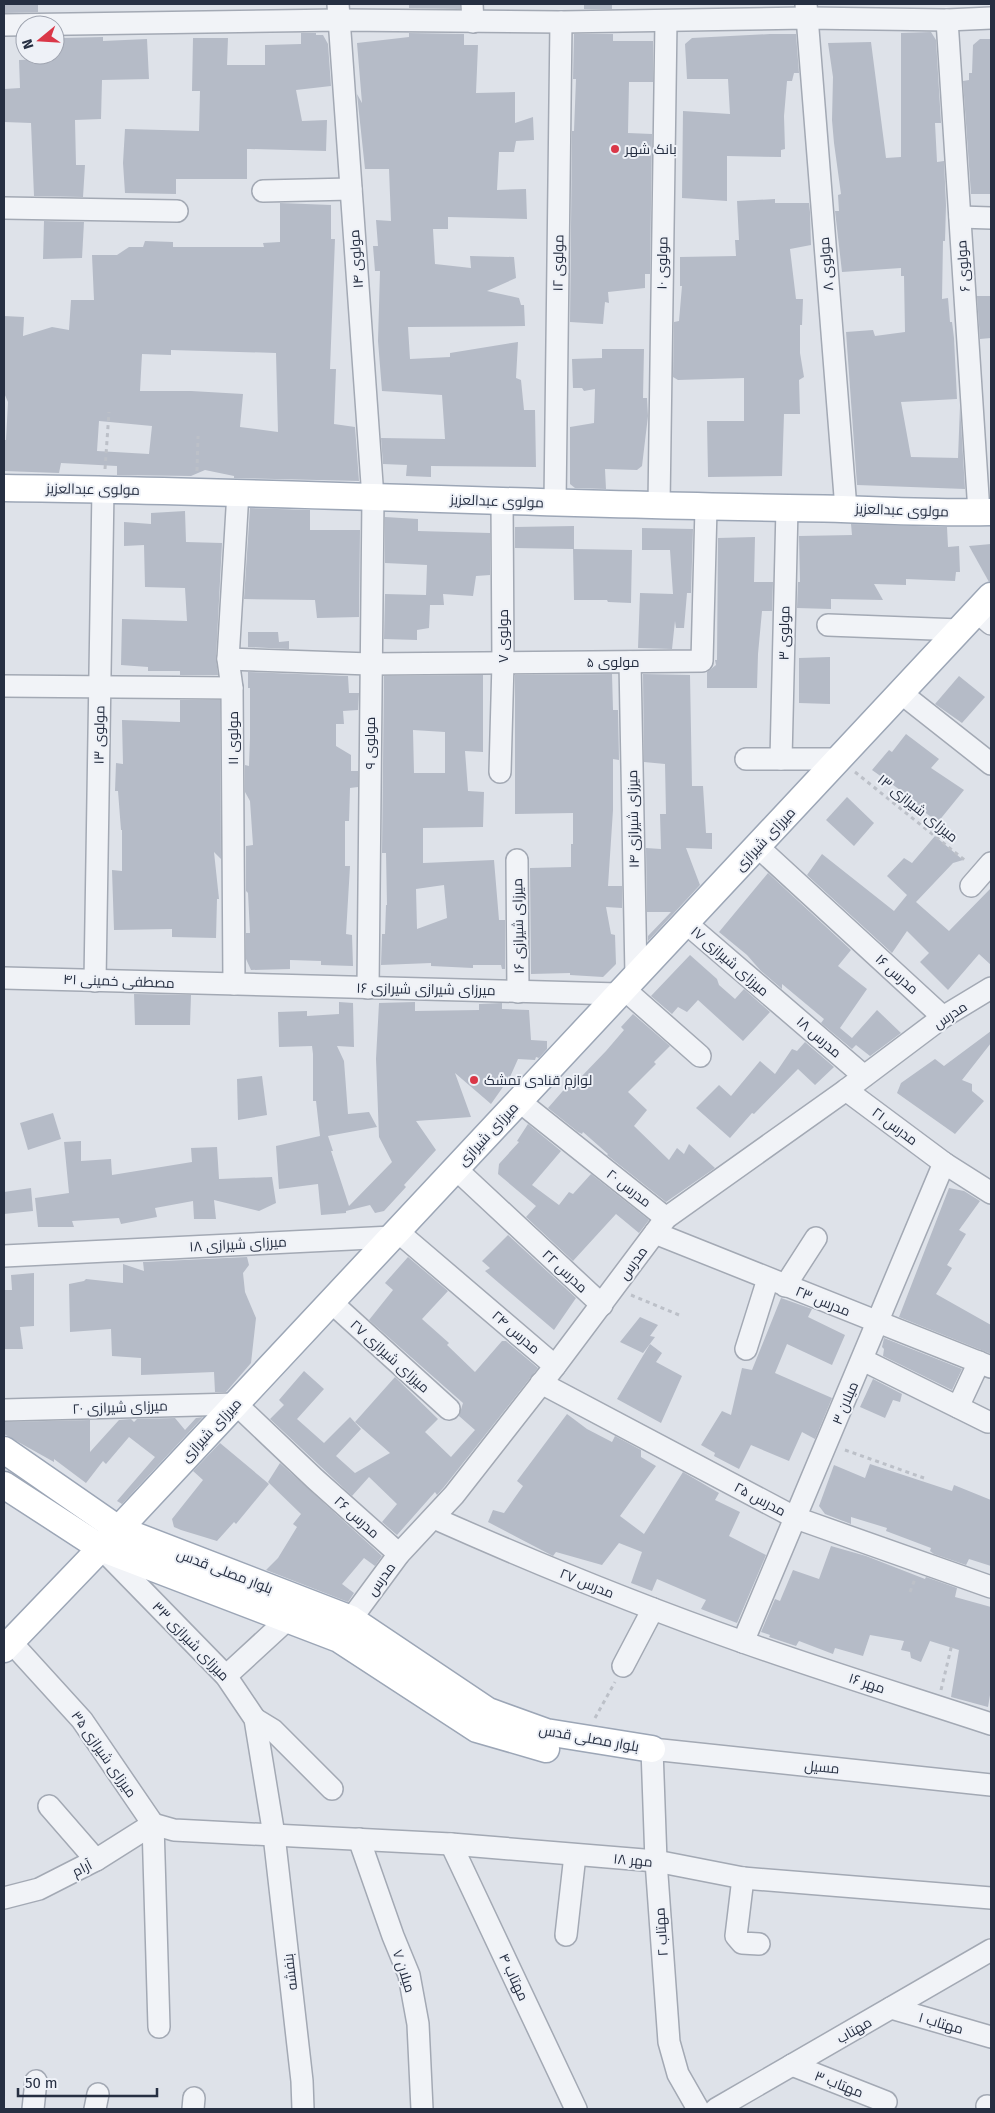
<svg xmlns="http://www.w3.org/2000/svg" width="995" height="2113" viewBox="0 0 995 2113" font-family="'Fira Sans',Cairo,sans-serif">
	<rect width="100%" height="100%" fill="#dee2e9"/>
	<!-- building -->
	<g fill="#b5bbc7" fill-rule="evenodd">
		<path d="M4 4H38V12L4 13Z"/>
		<path d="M409 4H460V9L409 8Z"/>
		<rect x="584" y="4" width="28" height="5"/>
		<path d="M931 32 936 40 941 123H935L937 162 944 161 946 205 945 241H943L942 299 948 298 950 322H952L954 338 957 399 901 402 911 457 958 458 960 406 965 489 857 485 846 332 873 330 875 336 905 332 904 276H901V268L842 272 835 211H839L838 195 841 194 834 143 832 120 833 77 828 43 871 42 886 158 901 157V33Z"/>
		<path d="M301 33H316V35H323L328 44 331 86 296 90 302 121 327 120 326 151 250 149H247V179H176V194L125 193 123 163 125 129 199 131 200 91H192L193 38H228L227 65H265V45L301 44Z"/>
		<path d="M409 33 464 34V45H478L476 93 515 92V123L533 117 534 140 516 141 514 152H499L497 190 526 189 527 219 448 217V229H433L435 264 471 268 470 256 514 257 516 278 487 291 519 298 521 305H524L525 326 408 327 410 359 450 357V353L518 342 516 378 521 380 524 410H535L536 467 431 466V477L406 476 407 465 383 464 381 438 445 439 442 395 382 391 378 341 380 271H375L373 246H378L376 220 391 221 389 169H365L357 94 362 103 357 43 409 37Z"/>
		<path d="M574 34H613V41H653V82H629L628 133 652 134 650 274H645V288L608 292 609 303 605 302 603 324 570 322 572 131H574L576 79H573Z"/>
		<path d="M770 34H796L799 73H794L792 81H787L784 116 785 149 781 150V157L727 156V201L682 198 683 111 730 114 728 79H687L685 44 692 38Z"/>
		<path d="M103 37V41L147 39 149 79 102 80 101 119 75 120 76 165H85L83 197 34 196 31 123 4 122V89L20 88 19 60 50 59V55H55V49H63V38Z"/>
		<path d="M980 39H991V194H971L963 81 969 80V73H972L973 45Z"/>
		<path d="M775 199V203H809L810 212 811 245 790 249 796 299H803L802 325H800V353L804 377 799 380 800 414H784L782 476 708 477 707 421H744V378L678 380 673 377 674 322 679 321 682 286H680V257L736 256 735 240H739L737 201Z"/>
		<path d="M280 203 331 205V239H335L330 369H336L334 424 355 427 359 481 234 478V476L205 470 191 476 117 475V466L61 463 59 473 4 471V440H6L8 402 4 393V316L24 317 23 336 52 327 69 330 71 300H94L92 255H117L129 247H143L145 241 173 242V247H264L263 243 280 242ZM171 350 276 353 278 432 240 427 243 394 191 391H140L142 354 171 355ZM99 421 152 426 149 454 97 451Z"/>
		<path d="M44 221 84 222 82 258 43 259Z"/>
		<path d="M977 296H991V338L980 339Z"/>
		<path d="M602 349H644L643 398H647L648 416 642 466 637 470 605 469 606 489 575 488 570 484V427L594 423 595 389 584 391 582 388H573L572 359 602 358Z"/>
		<path d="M250 508 310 510V530H360L359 617 317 618 315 600 244 599Z"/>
		<path d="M185 511 186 542 222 543 216 658 218 675H180V671H148V667L121 665 122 619 187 621 185 588 145 587 144 545 124 546V522L151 524V513Z"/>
		<path d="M385 517 418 519V531L490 533V575L476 576 473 596 443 594 444 605H430L429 628 417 630V640L384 639 385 594 426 595 427 565 385 563Z"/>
		<path d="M851 524 947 527 948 547 959 546 960 572H956L955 581 906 579V585L874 584 883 600 831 599V609L797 608 798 582H800L799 536 852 535Z"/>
		<path d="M574 526V549L632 550 631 603 608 602 607 600H574L573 549 515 548V527Z"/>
		<path d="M642 528 693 529 691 593H687L684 628H676L675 621 672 649 638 648 640 593 673 594 670 550H642Z"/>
		<path d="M755 537 754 582H773L772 611H762L758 654 757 688H707V672L716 665 715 660H717L718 538Z"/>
		<path d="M991 544V581L989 582 969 546Z"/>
		<path d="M248 632H278L279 642 289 641V649L248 647Z"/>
		<path d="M830 657V704L799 703V658Z"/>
		<path d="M248 672 348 676 349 693H359L358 710 343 711 344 724H336V746L351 755V771H358V787L350 788 349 821H345V866H350L346 934 352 935 353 966 321 965V961L290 960V969L251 970 246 959V933H250L248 893 246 891V846L253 845 250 801 245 792V765L249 766 250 738V688H248Z"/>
		<path d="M612 674 613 710H618L619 760 613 759V810L608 886H622V908L606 907 611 934 615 935 616 964 603 977 570 975V973L531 974 530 868 571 867V844H573V813L515 814V675Z"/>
		<path d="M643 674 690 675 692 786H703L706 833H712V849L686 848 700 885 648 941V936L671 912H647L646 848 661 849 660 814H666L665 764 644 762Z"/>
		<path d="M483 675V752L465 751 468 791 484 792 483 827 423 828V863L494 860 499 920H505V969H502L501 965H473V968L431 966V963L381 965 382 934H385L386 905H387L386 853H382L384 676ZM413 730 445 732V773H414ZM444 885 447 918 417 929 416 889Z"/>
		<path d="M959 676 985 697 962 723 935 704Z"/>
		<path d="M180 700H220L221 859 214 852 219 899H217L216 938 172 937V929L114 930 112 870 122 871V830H121L118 791H115L116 763 123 764 122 720 180 722Z"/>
		<path d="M906 734 939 759 931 768 964 790 938 822 908 800 910 797 872 770 889 750 892 752Z"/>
		<path d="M847 797 874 823 854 846 826 820Z"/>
		<path d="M935 836 963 860 953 863 916 902 949 931 991 888V965L979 954 948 990 920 962 929 953 907 931 892 953 807 875 822 854 894 911 907 895 887 876 904 858 912 863Z"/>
		<path d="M768 873 851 950 838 966 867 989 840 1028 852 1038 877 1010 901 1033 870 1056 856 1045 852 1049 821 1023 824 1019 782 984V989L761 971 747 955 719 932Z"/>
		<path d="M690 955 717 979 719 985 735 999 744 989 770 1012 743 1041 698 1000 687 1012 678 1007 672 1014 651 996Z"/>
		<path d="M134 994 191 995 190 1025H135Z"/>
		<path d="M339 1002 353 1003 354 1047 337 1046 344 1061 348 1114 369 1112 377 1127 328 1136 333 1151H331L349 1206 392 1162 379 1137 376 1059 379 1003 415 1002V1011L479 1010V1004L502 1003V1009L529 1010 531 1040 547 1041V1049L539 1058 536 1057 535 1060 518 1059 510 1077 491 1104 455 1073 471 1117 416 1121 436 1150 404 1185 406 1187 384 1211 375 1213 370 1205 346 1211V1213L321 1215 318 1184 279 1189 276 1146 320 1136 316 1101H313V1054L312 1046 279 1047 278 1012 307 1011V1016L339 1014Z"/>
		<path d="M633 1014 670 1046 654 1062 656 1064 628 1092 647 1110 634 1126 669 1160 677 1148 684 1154 689 1144 715 1168 666 1202 607 1155 608 1154 583 1132 582 1134 578 1132 548 1108 575 1077H581L606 1051 624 1030 621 1027Z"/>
		<path d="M991 1031V1043L962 1080 972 1084V1091L984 1101 955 1134 897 1093 901 1083 935 1059 944 1066Z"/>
		<path d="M805 1042 834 1067 815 1085 798 1069 754 1114 752 1113 730 1138 696 1108 719 1085 731 1096 760 1061 775 1074 792 1049 797 1051Z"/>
		<path d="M262 1076 267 1115 238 1120 237 1079Z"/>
		<path d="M53 1113 61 1139 28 1150 20 1123Z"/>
		<path d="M528 1124 561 1151 532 1185 559 1205 569 1192 573 1194 591 1174 649 1220 639 1233 616 1214 573 1261 526 1217 536 1206 498 1174 499 1164 519 1142 517 1141Z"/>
		<path d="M81 1141V1161L111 1159 112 1175 192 1162 191 1148 217 1147 219 1179 272 1177 276 1203 259 1211 214 1200 216 1219H194L193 1201 155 1208 157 1217 121 1224 119 1218 72 1221 74 1227H38L35 1198 69 1193 64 1142Z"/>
		<path d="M31 1188 33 1211 4 1214V1192Z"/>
		<path d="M949 1188 964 1191 980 1201 959 1230 966 1234 947 1265 952 1268 936 1294 991 1325V1354L899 1317Z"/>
		<path d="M508 1235 576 1298 554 1330 485 1271 490 1268 482 1261Z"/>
		<path d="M247 1257 249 1265 243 1273 245 1292 256 1318 251 1363 226 1392H215L214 1372 141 1375V1358L112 1356 111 1329 70 1332 69 1284 84 1281 86 1279 123 1283V1264L144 1271 143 1262Z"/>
		<path d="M408 1257 448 1291 422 1319 449 1343 447 1345 475 1372 502 1341H506L538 1368 444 1487 437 1495 435 1492 397 1535 382 1522 397 1504 369 1477 352 1496 270 1419 284 1405 279 1400 304 1371 324 1389 297 1419 324 1443 350 1417 361 1429 336 1456 355 1473 390 1453 355 1422 395 1377 438 1419 425 1432 451 1457 475 1430 459 1416 463 1403 369 1320 393 1290 385 1283Z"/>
		<path d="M34 1273V1326L20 1327 23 1349H4V1290H12L11 1275Z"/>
		<path d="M781 1298 812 1309 808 1317 845 1335 832 1365 787 1344 775 1373 832 1398 815 1439 802 1432 789 1461 751 1445 739 1469 714 1456 715 1453 701 1445 722 1411 731 1415 742 1368 752 1370Z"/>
		<path d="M640 1317 658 1325 650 1336 655 1337 643 1353 620 1342Z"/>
		<path d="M884 1338 962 1369 952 1390 883 1356 884 1349 882 1347Z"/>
		<path d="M650 1344 662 1353 656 1362 682 1376 661 1423 617 1399Z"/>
		<path d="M873 1379 902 1394 900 1402 893 1400 885 1418 860 1407Z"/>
		<path d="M567 1414 587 1429 612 1442 615 1436 641 1450V1457L656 1466 620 1516 644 1534 683 1472 719 1493 715 1500 740 1512 729 1536 766 1555 737 1623 701 1609 706 1600 657 1579 652 1591 631 1583 642 1552 619 1543 602 1565 556 1552 553 1556 488 1522 493 1510 504 1513 523 1486 517 1481Z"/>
		<path d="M203 1417 122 1504 117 1501 155 1457 129 1437 106 1464 103 1461 86 1483 54 1459V1462L4 1434V1422L90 1420V1452L119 1420 131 1419 134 1422 137 1419 175 1418 185 1430 196 1418Z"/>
		<path d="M220 1443 269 1484 236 1524 234 1522 217 1541 181 1530 174 1527 172 1519 203 1480 193 1471Z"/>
		<path d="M280 1463 382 1556 375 1566 364 1558 342 1584 354 1593 348 1602 266 1570 278 1558 297 1527 293 1524 301 1514 268 1482Z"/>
		<path d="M870 1464 952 1491 954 1485 991 1500V1566L969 1559 966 1565 934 1554 930 1551 931 1548 886 1531 887 1528 851 1517V1524L825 1514 819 1506 834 1465 865 1478Z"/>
		<path d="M831 1546 866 1556 925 1579 926 1577 957 1588 955 1597 991 1607V1689L988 1707 951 1697 959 1650 930 1641 921 1662 911 1658 910 1652 901 1650 904 1641 870 1635 863 1656 835 1648 833 1654 799 1641 796 1646 769 1637 770 1635 761 1632 775 1599 780 1601 793 1570 819 1579Z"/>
	</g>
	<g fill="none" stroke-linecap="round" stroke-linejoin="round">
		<defs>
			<g id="minor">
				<path d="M338 4 373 498 368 988"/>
				<path d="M472 4 473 22"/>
				<path d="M806 4 846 509"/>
				<path d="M947 20 979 512"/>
				<path d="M4 25 339 20 561 22 807 18 947 20 991 18"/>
				<path d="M263 191 351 189"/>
				<path d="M4 208 177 211"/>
				<path d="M960 217 991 218"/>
				<path d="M555 503 561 22"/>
				<path d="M659 505 666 21"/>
				<path d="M977 612 991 624"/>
				<path d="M828 625 960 630"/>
				<path d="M228 659 370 664 702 661 706 508"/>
				<path d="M630 662 636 976"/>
				<path d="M4 686 232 688"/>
				<path d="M901 693 991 764"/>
				<path d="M746 759H839"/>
				<path d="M781 759 787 508"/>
				<path d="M500 772 503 663 502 501"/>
				<path d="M757 846 943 1017"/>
				<path d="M517 860 518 992"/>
				<path d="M971 886 991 863"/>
				<path d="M686 923 864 1076"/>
				<path d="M4 978 619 994"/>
				<path d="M95 981 103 489"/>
				<path d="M234 984 232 688 228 659 238 492"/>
				<path d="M624 989 700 1056"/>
				<path d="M846 1090 944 1163 991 1193"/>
				<path d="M519 1101 666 1218"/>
				<path d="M456 1169 602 1305"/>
				<path d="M397 1231 555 1366"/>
				<path d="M655 1233 991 1367"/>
				<path d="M4 1256 392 1237"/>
				<path d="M785 1286 816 1238"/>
				<path d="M331 1302 449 1409"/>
				<path d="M746 1349 768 1279"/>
				<path d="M863 1360 988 1422"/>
				<path d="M541 1383 796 1518 991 1587"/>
				<path d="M958 1407 979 1362"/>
				<path d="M4 1410 236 1404 315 1479 399 1554"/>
				<path d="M434 1518C535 1563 638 1605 743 1642 825 1671 909 1697 991 1724"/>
				<path d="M103 1550 226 1676 255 1719 274 1835 302 2081 303 2109"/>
				<path d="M351 1619 399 1554 454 1495 555 1366 666 1218 846 1090 943 1017 991 988"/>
				<path d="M11 1642 82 1720 153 1824"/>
				<path d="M743 1642 944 1163"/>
				<path d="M623 1666 653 1609"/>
				<path d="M226 1676 288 1619"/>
				<path d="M255 1719 273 1730 332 1789"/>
				<path d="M49 1806 96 1860"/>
				<path d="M153 1824 174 1830 451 1844 656 1861 743 1878 991 1898"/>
				<path d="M153 1824 159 2027"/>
				<path d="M359 1839 393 1936 409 1975 418 2024 422 2109"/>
				<path d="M451 1844 576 2109"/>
				<path d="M743 1878 736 1936 742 1943 759 1944"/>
				<path d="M4 1898 39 1889 96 1860 153 1824"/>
				<path d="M566 1935 575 1855"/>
				<path d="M891 2008 991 2037"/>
				<path d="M792 2065 886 2102"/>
				<path d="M987 2106 991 2108"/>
				<path d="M33 2109 36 2081"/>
				<path d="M95 2109 98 2094"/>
				<path d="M193 2109 194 2098"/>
				<path d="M698 2109 678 2074 669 2042 656 1861 652 1749 991 1785"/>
				<path d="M716 2109 991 1950"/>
			</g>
			<g id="major">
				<path d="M4 488C265 491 526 504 788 508 855 508 924 514 991 512"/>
				<path d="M4 1450 118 1529 351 1619 488 1711 546 1732 652 1749"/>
				<path d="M4 1485 101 1548 339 1639 477 1729 546 1749"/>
				<path d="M4 1649 101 1548 991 596"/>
			</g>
		</defs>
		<!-- minor casing -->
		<use href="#minor" stroke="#a3a9b4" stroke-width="24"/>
		<!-- major casing -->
		<use href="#major" stroke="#9ca6b6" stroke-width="29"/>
		<!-- path -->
		<g stroke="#bcc0c8" stroke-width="3" stroke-dasharray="4 4" stroke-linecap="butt">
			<path d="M105 469 109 412"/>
			<path d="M197 471 198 436"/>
			<path d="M855 772 967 862"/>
			<path d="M631 1295 679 1315"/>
			<path d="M845 1450 924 1478"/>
			<path d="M910 1592 915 1579"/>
			<path d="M941 1690 952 1644"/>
			<path d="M595 1718 615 1682"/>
		</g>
		<!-- minor -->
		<use href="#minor" stroke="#f1f3f7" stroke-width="21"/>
		<!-- major -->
		<use href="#major" stroke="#fff" stroke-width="26"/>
	</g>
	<!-- markers -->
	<g fill="#da3748" stroke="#eef1f7" stroke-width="2">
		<circle cx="615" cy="149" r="5"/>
		<circle cx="474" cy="1080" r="5"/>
	</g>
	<g text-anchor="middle" stroke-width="4" stroke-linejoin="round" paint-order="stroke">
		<!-- poi labels -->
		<g font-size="14" fill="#262f42" stroke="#eef1f7" text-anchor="start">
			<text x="625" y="154">بانک شهر</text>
			<text x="484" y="1085">لوازم قنادی تمشک</text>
		</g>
		<!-- street labels -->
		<g font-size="14" fill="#262f42" stroke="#eef1f7">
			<text transform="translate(356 259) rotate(-94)" y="5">مولوی ۱۴</text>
			<text transform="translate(558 263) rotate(-89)" y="5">مولوی ۱۲</text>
			<text transform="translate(662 263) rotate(-89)" y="5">مولوی ۱۰</text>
			<text transform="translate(826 264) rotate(-95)" y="5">مولوی ۸</text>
			<text transform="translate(963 266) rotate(-94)" y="5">مولوی ۶</text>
			<text transform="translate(93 489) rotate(1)" y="5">مولوی عبدالعزیز</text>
			<text transform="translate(497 501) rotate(2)" y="5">مولوی عبدالعزیز</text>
			<text transform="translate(902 510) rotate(2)" y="5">مولوی عبدالعزیز</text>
			<text transform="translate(784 633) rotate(-89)" y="5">مولوی ۳</text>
			<text transform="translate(503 636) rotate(-90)" y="5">مولوی ۷</text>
			<text x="613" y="667">مولوی ۵</text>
			<text transform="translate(99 735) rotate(-89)" y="5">مولوی ۱۳</text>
			<text transform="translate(233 738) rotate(-90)" y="5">مولوی ۱۱</text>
			<text transform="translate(370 743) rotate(-90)" y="5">مولوی ۹</text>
			<text transform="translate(918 808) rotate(39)" y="5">میرزای شیرازی ۱۳</text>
			<text transform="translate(633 819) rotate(-91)" y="5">میرزای شیرازی ۱۴</text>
			<text transform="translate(765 839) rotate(-47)" y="5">میرزای شیرازی</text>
			<text transform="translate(518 926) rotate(-91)" y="5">میرزای شیرازی ۱۶</text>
			<text transform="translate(730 961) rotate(41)" y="5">میرزای شیرازی ۱۷</text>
			<text transform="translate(897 974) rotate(42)" y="5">مدرس ۱۶</text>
			<text transform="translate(119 981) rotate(2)" y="5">مصطفی خمینی ۴۱</text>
			<text transform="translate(426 989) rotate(1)" y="5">میرزای شیرازی شیرازی ۱۶</text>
			<text transform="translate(950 1015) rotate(-33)" y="5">مدرس</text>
			<text transform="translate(819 1037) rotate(41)" y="5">مدرس ۱۸</text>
			<text transform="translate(895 1126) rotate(37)" y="5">مدرس ۲۱</text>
			<text transform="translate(488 1134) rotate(-47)" y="5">میرزای شیرازی</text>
			<text transform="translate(629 1188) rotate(38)" y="5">مدرس ۲۰</text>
			<text transform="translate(238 1244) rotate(-3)" y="5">میرزای شیرازی ۱۸</text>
			<text transform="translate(633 1263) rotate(-54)" y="5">مدرس</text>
			<text transform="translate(565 1271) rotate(43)" y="5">مدرس ۲۲</text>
			<text transform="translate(823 1301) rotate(22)" y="5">مدرس ۲۳</text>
			<text transform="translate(516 1332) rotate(41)" y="5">مدرس ۲۴</text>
			<text transform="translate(390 1356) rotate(42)" y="5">میرزای شیرازی ۲۷</text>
			<text transform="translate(845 1403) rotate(-67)" y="5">میلان ۳</text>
			<text transform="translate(120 1407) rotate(-2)" y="5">میرزای شیرازی ۲۰</text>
			<text transform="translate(211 1430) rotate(-47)" y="5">میرزای شیرازی</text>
			<text transform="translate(760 1499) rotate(28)" y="5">مدرس ۲۵</text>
			<text transform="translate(357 1517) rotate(42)" y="5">مدرس ۲۶</text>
			<text transform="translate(225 1571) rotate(21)" y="5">بلوار مصلی قدس</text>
			<text transform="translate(381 1579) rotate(-54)" y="5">مدرس</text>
			<text transform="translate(587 1583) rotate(22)" y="5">مدرس ۲۷</text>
			<text transform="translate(191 1641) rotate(46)" y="5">میرزای شیرازی ۳۳</text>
			<text transform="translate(867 1683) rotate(18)" y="5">مهر ۱۶</text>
			<text transform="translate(589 1738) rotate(10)" y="5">بلوار مصلی قدس</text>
			<text transform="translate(104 1754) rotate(55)" y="5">میرزای شیرازی ۳۵</text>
			<text transform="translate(822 1767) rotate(6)" y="5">مسیل</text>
			<text transform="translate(633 1860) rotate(5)" y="5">مهر ۱۸</text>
			<text transform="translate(82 1868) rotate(-27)" y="5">آرام</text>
			<text transform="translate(661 1932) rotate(-94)" y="5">مهتاب ۲</text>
			<text transform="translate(404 1971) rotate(72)" y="5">میلان ۷</text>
			<text transform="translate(290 1972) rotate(-97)" y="5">بنفشه</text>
			<text transform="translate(514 1977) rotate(65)" y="5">مهتاب ۴</text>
			<text transform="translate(941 2023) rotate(16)" y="5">مهتاب ۱</text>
			<text transform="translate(854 2030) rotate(-30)" y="5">مهتاب</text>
			<text transform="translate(839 2084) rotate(21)" y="5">مهتاب ۳</text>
		</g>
	</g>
	<!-- border -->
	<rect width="995" height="2113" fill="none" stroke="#262f42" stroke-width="10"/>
	<!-- north arrow -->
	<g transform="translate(40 40) rotate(252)"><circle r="24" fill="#eef1f7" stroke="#9ea3af"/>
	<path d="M0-4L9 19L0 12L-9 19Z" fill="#da3748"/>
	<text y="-8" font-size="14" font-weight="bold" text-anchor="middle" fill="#262f42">N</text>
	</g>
	<!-- scale -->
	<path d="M18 2088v8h139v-8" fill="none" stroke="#262f42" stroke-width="2.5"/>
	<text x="25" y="2088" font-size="15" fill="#262f42" stroke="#eef1f7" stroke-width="4" paint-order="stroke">50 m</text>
</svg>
